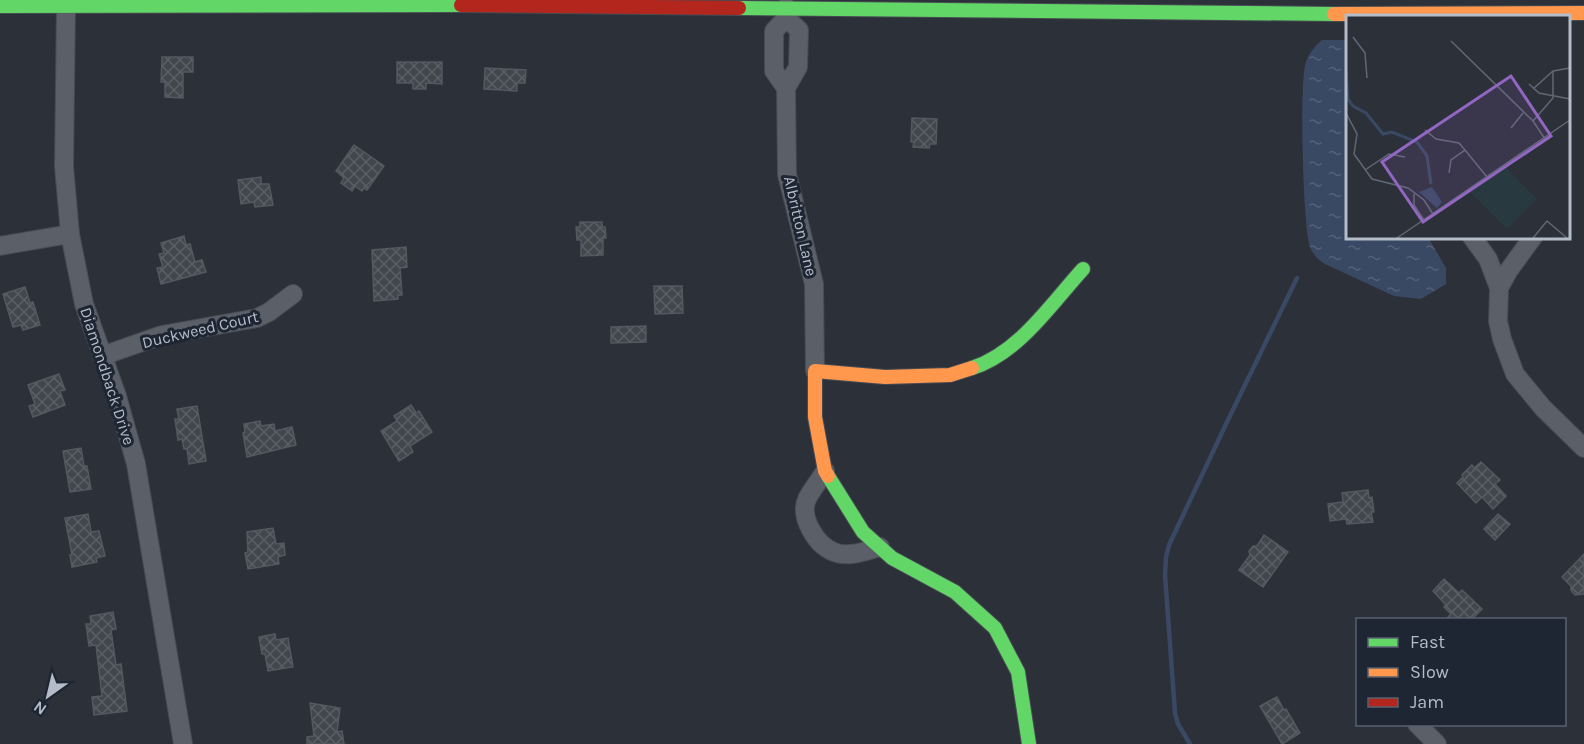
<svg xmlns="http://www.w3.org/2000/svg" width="1584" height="744" viewBox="0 0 1584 744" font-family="Karla,sans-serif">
	<defs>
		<pattern id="water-ripples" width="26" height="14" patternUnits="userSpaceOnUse" patternTransform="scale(1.5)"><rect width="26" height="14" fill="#3a4963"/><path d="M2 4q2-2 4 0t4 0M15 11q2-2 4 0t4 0" fill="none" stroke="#546178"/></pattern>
		<pattern id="building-cross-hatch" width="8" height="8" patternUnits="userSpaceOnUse" patternTransform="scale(1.5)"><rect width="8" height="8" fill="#42464d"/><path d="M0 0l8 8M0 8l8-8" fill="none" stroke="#5b5f65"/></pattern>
	</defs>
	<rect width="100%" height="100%" fill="#2b3039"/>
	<!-- water -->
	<path fill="url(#water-ripples)" d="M1322 40H1347V237H1428L1446 268V284L1421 299 1394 296 1325 264C1318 260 1313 254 1310 247 1303 228 1299 80 1306 62 1309 53 1315 46 1322 40Z"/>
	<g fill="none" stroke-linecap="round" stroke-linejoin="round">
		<!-- stream -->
		<path stroke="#3a4963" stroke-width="4.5" d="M1190 744 1178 724 1175 713 1165 575 1166 557 1169 545 1227 422 1297 278"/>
	</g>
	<!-- building -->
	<g fill="url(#building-cross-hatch)" stroke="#535861" stroke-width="1.5">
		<path d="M162 57H193V72H183V98L165 97V82H161Z"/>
		<path d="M397 62H442V84L426 83V89H413V83H397Z"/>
		<path d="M485 68 526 70 525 83H517V91L484 89Z"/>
		<path d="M912 118 937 119 936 144H930L929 148 913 147 914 142H911Z"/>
		<path d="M354 145 384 166 367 190 364 188 362 191 355 186 352 191 341 183 344 178 336 171Z"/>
		<path d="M261 177V184H269L273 205 255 207 254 202 241 204 238 180Z"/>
		<path d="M580 222H602V227H605L606 238H603V255L581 256V240H577L576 227H580Z"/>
		<path d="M184 236 186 245 190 244 195 262 202 260 206 272 161 284 157 268 163 267 159 254 164 253 161 243Z"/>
		<path d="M406 247 407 267 400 268 402 295H398V299L374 301 372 250Z"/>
		<path d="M654 286H682L683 313 655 314Z"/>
		<path d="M25 287 30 303 33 302 40 325 23 330 21 325 13 327 3 294Z"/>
		<path d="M646 326V342L611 343V327Z"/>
		<path d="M59 374 65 390 60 391 65 405 33 417 29 406 35 404 28 385Z"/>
		<path d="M411 405 416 413 419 411 432 432 410 446 413 452 399 461 381 431 397 421 394 416Z"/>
		<path d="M197 406 206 461 189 464 187 449H184L182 439 178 440 175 419H179L177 409Z"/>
		<path d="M260 421 261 426 274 424 275 431 292 427 296 445 247 457 243 433 245 432 244 424Z"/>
		<path d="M81 448 84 466H87L91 489 70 492 63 451Z"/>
		<path d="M1481 462 1500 480 1495 484 1506 496 1493 509 1482 497 1476 503 1457 483 1463 477 1462 475 1472 465 1474 468Z"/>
		<path d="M1368 490 1369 498 1372 497 1374 512H1371L1373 522 1347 524 1346 519 1330 521 1328 504 1343 502 1342 493Z"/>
		<path d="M88 514 91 532 99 531 105 556 96 558 97 562 72 567 70 555H72L65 518Z"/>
		<path d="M1498 514 1510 524 1495 540 1484 529Z"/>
		<path d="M273 528 276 544 284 543 285 555 278 557 279 564 248 569 245 553 248 552 247 532Z"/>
		<path d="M1264 535 1288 552 1263 587 1239 570 1250 555 1249 551 1253 546H1257Z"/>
		<path d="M1584 554V594L1575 595 1571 590V586L1562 577Z"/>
		<path d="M1444 579 1459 593 1462 590 1482 609 1471 620H1445L1451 614 1444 607 1446 605 1433 591Z"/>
		<path d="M113 612 116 629 111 630 116 665 121 664 127 711 94 715 92 697 102 696 96 645 89 646 86 624H91L90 616Z"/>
		<path d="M275 634 276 640 288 638 293 667 268 671 265 654H262L259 637Z"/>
		<path d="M1277 697 1284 710 1286 709 1300 733 1282 744 1260 706Z"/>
		<path d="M310 703 340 708 337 732 342 731 344 744H307V737L314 736Z"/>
	</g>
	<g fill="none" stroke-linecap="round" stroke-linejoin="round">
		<defs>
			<g id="street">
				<path d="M66 6 64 166 70 234 84 304 117 396 136 464 183 744"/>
				<path d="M786 18 774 31V71L786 88 787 174 814 284 815 371"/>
				<path d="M786 88 798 67 799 30 786 18V7"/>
				<path d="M1472 237 1488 259 1499 288 1498 321 1502 339 1515 374 1543 408 1584 448"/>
				<path d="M0 246 70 234"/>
				<path d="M1499 288 1509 270 1533 237"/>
				<path d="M102 356 162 335 257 318 269 312 293 294"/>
				<path d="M825 471C820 480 812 489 807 499 799 517 816 545 834 552 848 558 866 551 880 547"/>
				<path d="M1417 724 1437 744"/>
			</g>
			<g id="fast">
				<path d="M0 6 461 5"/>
				<path d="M739 8 1334 14"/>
				<path d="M972 368C1019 353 1051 304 1083 269"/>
				<path d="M828 476 863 532 892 558 955 592 995 628 1018 672 1029 744"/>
			</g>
			<g id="slow">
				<path d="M1334 14 1584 13"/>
				<path d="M828 476 825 471 815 417V371L885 377 950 375 972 368"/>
			</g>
			<path id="jam" d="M461 5 739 8"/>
		</defs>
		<!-- street casing -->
		<use href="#street" stroke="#474b52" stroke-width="20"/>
		<!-- fast casing -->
		<use href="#fast" stroke="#474b52" stroke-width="16"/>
		<!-- slow casing -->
		<use href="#slow" stroke="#474b52" stroke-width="16"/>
		<!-- jam casing -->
		<use href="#jam" stroke="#474b52" stroke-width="16"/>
		<!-- street -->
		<use href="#street" stroke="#5b5f67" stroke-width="18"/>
		<!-- fast -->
		<use href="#fast" stroke="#63d668" stroke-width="14"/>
		<!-- slow -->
		<use href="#slow" stroke="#ff974d" stroke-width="14"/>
		<!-- jam -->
		<use href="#jam" stroke="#b3261e" stroke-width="14"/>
	</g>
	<g text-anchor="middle" stroke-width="6" stroke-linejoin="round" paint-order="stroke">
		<!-- street labels -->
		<g font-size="16" fill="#b5bcc9" stroke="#1e2634">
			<text transform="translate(801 226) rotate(77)" y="6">Albritton Lane</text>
			<text transform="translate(200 329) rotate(-13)" y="6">Duckweed Court</text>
			<text transform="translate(108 376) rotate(72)" y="6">Diamondback Drive</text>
		</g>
	</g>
	<!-- overview -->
	<g transform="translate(1346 15)">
		<rect width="224" height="224" fill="#2b3039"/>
		<path d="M160 152 191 184 161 214 124 177Z" fill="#283a3f"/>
		<path d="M86 172 96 187 91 193 73 177Z" fill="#3a4963"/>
		<path fill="none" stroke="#3a4963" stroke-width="3" d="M0 56 2 84 7 91 20 98 37 119 46 117 71 127 81 141 85 169"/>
		<path fill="none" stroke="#626873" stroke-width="1.5" d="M7 22 19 38 21 63M105 26 187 106 199 124M183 69 193 78 224 84M187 74 207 56 224 53M0 98 11 119 8 139 26 164 62 173 78 185 87 199M187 106 207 83V56M165 113 177 98M79 115 90 124 113 128 119 135 105 145 103 158M119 135 141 162M19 155 43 139 59 142M68 179V190L78 205M51 223 224 105M187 223 201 206 221 223"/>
		<path fill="#9266c3" fill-opacity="0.15" stroke="#9266c3" stroke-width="3" d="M165 61 205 121 77 207 36 147Z"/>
		<rect width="224" height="224" fill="none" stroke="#b5bcc9" stroke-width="3"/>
	</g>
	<!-- legend -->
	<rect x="1356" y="618" width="210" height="108" fill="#1e2634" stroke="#5a6270" stroke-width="1.5"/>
	<rect x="1368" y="638" width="30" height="9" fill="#63d668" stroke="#5a6270" stroke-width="1.5"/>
	<text x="1410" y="648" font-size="18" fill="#b5bcc9">Fast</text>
	<rect x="1368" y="668" width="30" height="9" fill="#ff974d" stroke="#5a6270" stroke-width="1.5"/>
	<text x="1410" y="678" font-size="18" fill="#b5bcc9">Slow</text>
	<rect x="1368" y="698" width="30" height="9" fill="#b3261e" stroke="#5a6270" stroke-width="1.5"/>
	<text x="1410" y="708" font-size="18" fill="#b5bcc9">Jam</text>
	<!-- north arrow -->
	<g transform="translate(48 696) rotate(214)" stroke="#1e2634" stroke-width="4.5" paint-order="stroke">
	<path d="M0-4.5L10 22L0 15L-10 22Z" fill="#b5bcc9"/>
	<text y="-9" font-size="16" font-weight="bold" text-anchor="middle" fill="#b5bcc9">N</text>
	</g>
</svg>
